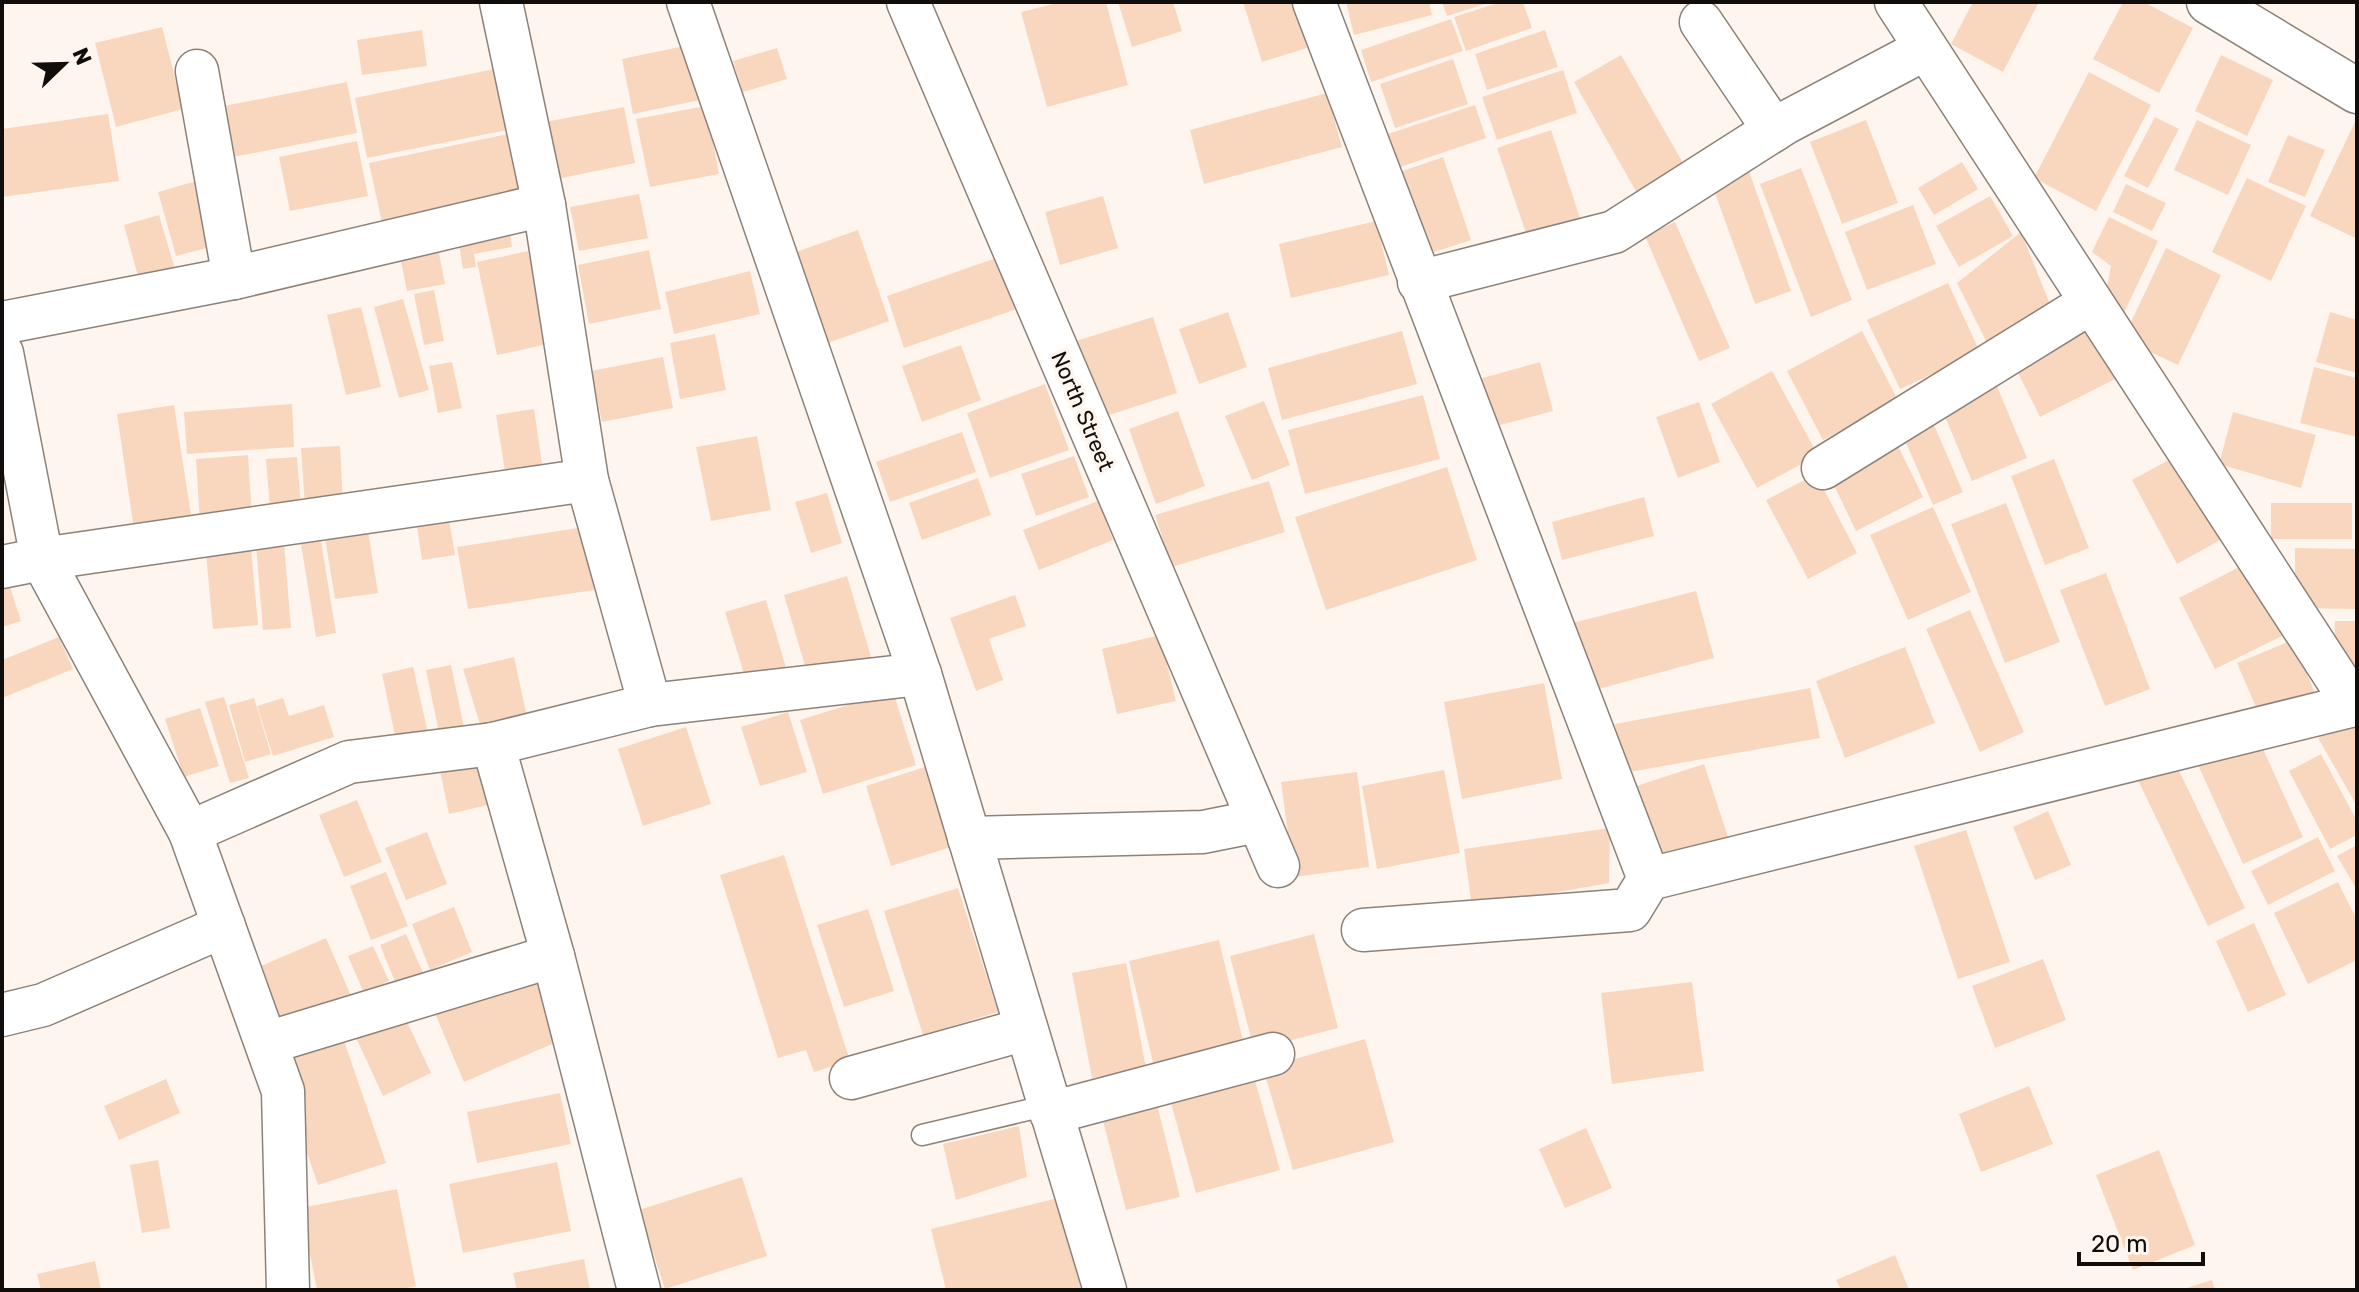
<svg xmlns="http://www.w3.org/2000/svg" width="2359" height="1292" viewBox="0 0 2359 1292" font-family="Rubik,sans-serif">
	<rect width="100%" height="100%" fill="#fef5ee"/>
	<!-- building -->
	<g fill="#f9d7bf">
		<path d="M1061 2H1106L1128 85 1047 107 1021 12Z"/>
		<path d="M1118 2H1173L1182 31 1132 47Z"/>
		<path d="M1243 2H1293L1307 48 1262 62Z"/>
		<path d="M1346 2H1429L1432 15 1354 35Z"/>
		<path d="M1442 2H1488V3L1447 16Z"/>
		<path d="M1501 2H1523L1532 28 1466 51 1454 17Z"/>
		<path d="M1973 2H2039L2003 72 1951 44Z"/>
		<path d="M2123 2H2144L2193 28 2159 93 2093 59Z"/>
		<path d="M1451 19 1463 51 1371 82 1361 50Z"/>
		<path d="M162 27 183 109 116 127 95 43Z"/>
		<path d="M422 30 427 66 362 75 357 40Z"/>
		<path d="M1545 30 1558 67 1487 90 1475 54Z"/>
		<path d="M689 45 700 100 633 114 622 59Z"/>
		<path d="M777 48 787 79 743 92 733 61Z"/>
		<path d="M1621 55 1690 175 1642 202 1574 82Z"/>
		<path d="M2221 55 2273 80 2247 136 2195 111Z"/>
		<path d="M1453 59 1468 104 1395 128 1380 84Z"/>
		<path d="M499 68 512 129 367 158 355 98Z"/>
		<path d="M1563 70 1577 113 1497 140 1482 97Z"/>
		<path d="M2089 72 2151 105 2096 211 2034 178Z"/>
		<path d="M347 82 357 133 223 159 214 108Z"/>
		<path d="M1327 93 1342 147 1204 184 1190 130Z"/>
		<path d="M1475 105 1486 138 1400 167 1388 134Z"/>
		<path d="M706 106 719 174 650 187 636 119Z"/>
		<path d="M624 107 635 163 557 179 545 122Z"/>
		<path d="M108 114 119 181 2 197V129Z"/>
		<path d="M2155 117 2179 129 2148 188 2124 176Z"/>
		<path d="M1866 120 1898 203 1842 224 1810 142Z"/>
		<path d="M2197 120 2251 145 2228 195 2174 170Z"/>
		<path d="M2355 122 2357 123V233L2355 238 2310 216Z"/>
		<path d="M1551 130 1580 218 1527 236 1497 148Z"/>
		<path d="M512 133 526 204 384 232 369 163Z"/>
		<path d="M2288 135 2325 150 2305 197 2268 182Z"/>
		<path d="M357 141 368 196 290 211 279 157Z"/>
		<path d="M1443 157 1471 240 1422 256 1394 174Z"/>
		<path d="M1962 162 1978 189 1934 215 1918 188Z"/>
		<path d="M1748 168 1791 291 1755 304 1711 182Z"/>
		<path d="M1801 168 1852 300 1811 317 1760 184Z"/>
		<path d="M2247 178 2306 206 2271 281 2212 252Z"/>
		<path d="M200 180 218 245 176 256 158 192Z"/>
		<path d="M2126 184 2166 203 2152 231 2113 212Z"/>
		<path d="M639 194 648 238 579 251 570 207Z"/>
		<path d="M1103 196 1118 248 1060 265 1045 212Z"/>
		<path d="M1990 196 2013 236 1959 267 1936 226Z"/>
		<path d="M1913 205 1936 264 1867 290 1845 232Z"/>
		<path d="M159 215 175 269 139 280 124 225Z"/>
		<path d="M2109 217 2158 241 2121 319 2106 292 2111 266 2092 252Z"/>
		<path d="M1376 221 1389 275 1291 298 1279 244Z"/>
		<path d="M1675 222 1730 348 1699 361 1645 236Z"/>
		<path d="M509 223 512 247 474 254 476 267 463 269 457 231Z"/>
		<path d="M858 230 889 321 828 343 796 252Z"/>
		<path d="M2021 232 2056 319 1988 345 1957 283Z"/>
		<path d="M435 233 445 284 407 291 397 241Z"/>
		<path d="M2166 248 2221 275 2178 365 2123 339Z"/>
		<path d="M649 250 661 309 589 324 578 265Z"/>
		<path d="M528 251 548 344 497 355 477 262Z"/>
		<path d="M999 257 1017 309 904 348 887 296Z"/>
		<path d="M750 271 760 314 674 334 665 292Z"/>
		<path d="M1948 283 1980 352 1900 389 1867 320Z"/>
		<path d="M434 290 444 341 424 345 414 294Z"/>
		<path d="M403 299 429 390 399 398 374 307Z"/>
		<path d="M361 307 381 387 346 395 327 315Z"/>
		<path d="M1228 312 1247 367 1199 384 1179 329Z"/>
		<path d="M2330 312 2357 320V373L2316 362Z"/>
		<path d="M1153 317 1177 393 1100 418 1076 341Z"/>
		<path d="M2092 320 2121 376 2040 417 2012 361Z"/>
		<path d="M1402 331 1417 384 1282 420 1268 368Z"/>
		<path d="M1862 331 1898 400 1823 440 1787 371Z"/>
		<path d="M715 334 726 390 680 399 670 343Z"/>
		<path d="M961 345 981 400 922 422 902 366Z"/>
		<path d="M663 357 673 408 602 422 591 371Z"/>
		<path d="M452 362 462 408 438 413 429 366Z"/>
		<path d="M1540 362 1553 411 1481 430 1468 382Z"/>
		<path d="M2314 367 2357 378V437L2300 423Z"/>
		<path d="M1772 371 1818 455 1757 488 1711 404Z"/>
		<path d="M1045 384 1069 450 990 478 967 413Z"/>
		<path d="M1996 384 2027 458 1972 481 1941 407Z"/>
		<path d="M1423 395 1440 459 1305 494 1288 430Z"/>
		<path d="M1264 401 1290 465 1252 480 1225 416Z"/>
		<path d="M1699 402 1720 462 1678 478 1656 417Z"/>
		<path d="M292 404 294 447 187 454 184 412Z"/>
		<path d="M174 405 191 515 133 523 117 414Z"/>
		<path d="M534 409 545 484 508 490 496 415Z"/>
		<path d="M1178 411 1205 486 1156 504 1129 429Z"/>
		<path d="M2233 412 2316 435 2301 488 2219 464Z"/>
		<path d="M1931 418 1963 492 1933 505 1901 431Z"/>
		<path d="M962 432 976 472 890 502 876 462Z"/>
		<path d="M757 436 771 510 711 521 696 447Z"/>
		<path d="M1897 444 1923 497 1856 531 1830 477Z"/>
		<path d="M340 446 343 504 305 506 301 448Z"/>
		<path d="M248 455 252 518 200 521 196 459Z"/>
		<path d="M1074 456 1089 497 1036 516 1021 474Z"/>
		<path d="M2176 456 2222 539 2177 564 2132 480Z"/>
		<path d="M297 457 301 507 270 509 266 459Z"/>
		<path d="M2054 459 2089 548 2045 565 2011 476Z"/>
		<path d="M1447 467 1477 560 1326 610 1295 517Z"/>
		<path d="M1816 474 1857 553 1808 579 1766 500Z"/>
		<path d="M978 478 991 515 922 540 909 503Z"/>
		<path d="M1269 481 1285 532 1172 567 1155 515Z"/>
		<path d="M827 493 842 543 811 553 795 502Z"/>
		<path d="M1644 497 1654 536 1562 560 1552 522Z"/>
		<path d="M1098 501 1113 540 1039 570 1023 530Z"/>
		<path d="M2006 503 2060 642 2005 663 1951 524Z"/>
		<rect x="2271" y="503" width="81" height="36"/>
		<path d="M1933 507 1971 592 1908 620 1870 535Z"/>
		<path d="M449 520 455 555 422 560 417 526Z"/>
		<path d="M367 525 378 593 335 599 324 532Z"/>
		<path d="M584 527 594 590 468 609 457 547Z"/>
		<path d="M283 531 291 628 263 630 255 533Z"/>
		<path d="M250 538 258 625 213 629 205 543Z"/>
		<path d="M321 541 336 633 316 637 301 544Z"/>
		<path d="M2295 548 2355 549V609L2295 608Z"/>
		<path d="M2247 563 2284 635 2215 669 2179 598Z"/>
		<path d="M2106 573 2150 689 2105 706 2060 590Z"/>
		<path d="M847 576 872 660 809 679 784 595Z"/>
		<path d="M10 587 21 621 2 627V590Z"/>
		<path d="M1696 591 1714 658 1587 692 1569 624Z"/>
		<path d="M1015 595 1026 626 989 639 1003 680 976 691 950 618Z"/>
		<path d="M766 600 789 678 749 690 725 612Z"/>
		<path d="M1970 610 2024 732 1980 752 1926 629Z"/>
		<path d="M2335 621H2357V666L2334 665Z"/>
		<path d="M1160 635 1176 701 1117 714 1102 649Z"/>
		<path d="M59 637 73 669 2 698V660Z"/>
		<path d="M2293 640 2317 698 2262 721 2237 663Z"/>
		<path d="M1905 647 1935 723 1845 758 1816 681Z"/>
		<path d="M514 657 527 717 482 731 463 669Z"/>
		<path d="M451 665 465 732 440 737 426 670Z"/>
		<path d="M413 667 428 733 396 740 382 674Z"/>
		<path d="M1544 683 1562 779 1462 799 1444 702Z"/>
		<path d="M1810 688 1820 738 1624 773 1615 724Z"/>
		<path d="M893 691 916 765 823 794 800 720Z"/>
		<path d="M224 697 249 778 230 783 205 702Z"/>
		<path d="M254 698 271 754 245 762 229 705Z"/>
		<path d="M283 698 289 716 324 705 334 737 273 756 257 706Z"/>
		<path d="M200 708 219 766 184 777 165 719Z"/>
		<path d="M788 712 807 772 760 786 741 727Z"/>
		<path d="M2357 715V806L2318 738Z"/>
		<path d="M686 727 711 804 643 826 618 749Z"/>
		<path d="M2258 738 2303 837 2243 864 2198 765Z"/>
		<path d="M2321 754 2357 821V835L2330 849 2289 771Z"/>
		<path d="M2172 756 2245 908 2208 926 2135 774Z"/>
		<path d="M481 757 492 804 449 814 439 766Z"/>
		<path d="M1704 764 1728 837 1648 863 1624 790Z"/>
		<path d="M928 766 954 846 891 866 866 786Z"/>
		<path d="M1444 770 1460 853 1377 869 1362 786Z"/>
		<path d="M1357 772 1369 867 1294 877 1281 782Z"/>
		<path d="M357 800 382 862 344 877 319 815Z"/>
		<path d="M2048 811 2071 865 2035 880 2013 827Z"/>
		<path d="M1610 828 1609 883 1472 907 1464 849Z"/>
		<path d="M1966 830 2010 962 1958 979 1914 846Z"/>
		<path d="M427 832 447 884 406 900 385 848Z"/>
		<path d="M2318 837 2335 871 2268 905 2251 871Z"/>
		<path d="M2357 845V890L2337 856Z"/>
		<path d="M784 855 850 1061 814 1072 806 1050 778 1058 720 875Z"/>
		<path d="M386 872 408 926 371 940 350 886Z"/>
		<path d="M2338 882 2357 920V960L2308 984 2274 913Z"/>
		<path d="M958 888 998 1012 923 1035 884 911Z"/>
		<path d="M454 907 472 952 430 970 412 924Z"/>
		<path d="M868 909 894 991 844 1007 817 925Z"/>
		<path d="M2254 923 2286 995 2248 1012 2216 941Z"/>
		<path d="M406 934 423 973 396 984 380 945Z"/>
		<path d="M1314 934 1338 1028 1254 1050 1230 956Z"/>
		<path d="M326 938 351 996 279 1027 254 969Z"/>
		<path d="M1219 940 1244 1045 1154 1067 1129 961Z"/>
		<path d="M373 946 389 981 364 993 348 956Z"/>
		<path d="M2043 959 2066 1020 1995 1048 1972 986Z"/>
		<path d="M1126 963 1146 1068 1092 1078 1072 973Z"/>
		<path d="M538 966 568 1037 464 1082 434 1011Z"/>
		<path d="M1692 982 1704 1071 1612 1084 1601 993Z"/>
		<path d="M401 1009 431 1073 383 1096 353 1031Z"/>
		<path d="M342 1035 386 1163 318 1185 275 1058Z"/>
		<path d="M1365 1039 1394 1142 1293 1170 1263 1068Z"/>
		<path d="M1253 1073 1280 1170 1196 1193 1169 1096Z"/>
		<path d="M166 1079 180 1113 119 1140 104 1106Z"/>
		<path d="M2029 1086 2053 1144 1981 1172 1959 1114Z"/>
		<path d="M560 1093 571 1144 477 1163 467 1112Z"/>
		<path d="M1157 1104 1180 1197 1126 1210 1102 1117Z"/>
		<path d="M1019 1126 1027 1177 956 1200 943 1144Z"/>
		<path d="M1586 1128 1612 1188 1565 1208 1539 1149Z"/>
		<path d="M2159 1150 2195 1245 2133 1270 2096 1175Z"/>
		<path d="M158 1160 170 1228 142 1233 130 1165Z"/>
		<path d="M557 1162 571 1231 463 1253 449 1184Z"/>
		<path d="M742 1177 767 1256 665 1289 639 1210Z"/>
		<path d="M397 1189 416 1286 398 1290H317L301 1208Z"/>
		<path d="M1058 1198 1081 1290H946L931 1229Z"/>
		<path d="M1895 1255 1909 1290H1841L1836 1280Z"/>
		<path d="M584 1259 590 1290H517L513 1273Z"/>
		<path d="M95 1261 101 1290H41L37 1274Z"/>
		<path d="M2212 1280 2215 1290H2185L2184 1289Z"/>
	</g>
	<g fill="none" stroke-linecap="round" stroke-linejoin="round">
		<defs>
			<path id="service" d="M922 1135 1049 1105"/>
			<g id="minor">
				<path d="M501 2 544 205 587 480 650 705"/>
				<path d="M688 2 920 674 1105 1290"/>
				<path d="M908 2 1278 866"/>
				<path d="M1314 2 1649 879 2354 705 1896 2"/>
				<path d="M1701 22 1774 130"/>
				<path d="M197 71 234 278"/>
				<path d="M1419 282 1614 232 1785 123 1925 49"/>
				<path d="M2 323 234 278 544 205"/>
				<path d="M2 353 42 559 190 832 283 1091 288 1290"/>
				<path d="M1823 468 2090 303"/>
				<path d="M2 567 42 559 587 480"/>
				<path d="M190 832 349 762 493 744"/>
				<path d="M969 838 1203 832 1258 821"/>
				<path d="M1363 930 1630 910 1649 879"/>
				<path d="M2 1015 43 1005 224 926"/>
				<path d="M267 1043 553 956"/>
				<path d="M851 1078 1026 1029"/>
				<path d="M1051 1113 1273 1054"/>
				<path d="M639 1290 553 956 493 744 650 705 920 674"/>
			</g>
			<path id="tertiary" d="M2209 2 2357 91"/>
		</defs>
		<!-- service casing -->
		<use href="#service" stroke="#8c827a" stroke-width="23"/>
		<!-- minor casing -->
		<use href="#minor" stroke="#8c827a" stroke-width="45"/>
		<!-- tertiary casing -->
		<use href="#tertiary" stroke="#8c827a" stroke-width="47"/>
		<!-- service -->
		<use href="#service" stroke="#fff" stroke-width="20"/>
		<!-- minor -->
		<use href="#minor" stroke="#fff" stroke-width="42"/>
		<!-- tertiary -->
		<use href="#tertiary" stroke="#fff" stroke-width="44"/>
	</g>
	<g text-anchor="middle" stroke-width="7" stroke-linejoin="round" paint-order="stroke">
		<!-- street labels -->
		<g font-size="22" fill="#110d0b" stroke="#fef5ee">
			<text transform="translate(1083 411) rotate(67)" y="8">North Street</text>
		</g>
	</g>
	<!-- border -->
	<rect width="2359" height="1292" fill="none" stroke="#110d0b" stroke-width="8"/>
	<!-- north arrow -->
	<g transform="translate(64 64) rotate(67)" stroke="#fef5ee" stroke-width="6" paint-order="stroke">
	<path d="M0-6L14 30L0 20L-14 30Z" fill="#110d0b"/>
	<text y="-12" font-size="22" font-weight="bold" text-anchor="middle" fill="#110d0b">N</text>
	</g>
	<!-- scale -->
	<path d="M2079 1252v12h124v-12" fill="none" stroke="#110d0b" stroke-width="4"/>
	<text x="2091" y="1252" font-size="24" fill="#110d0b" stroke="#fef5ee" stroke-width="6" paint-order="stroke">20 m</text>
</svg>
